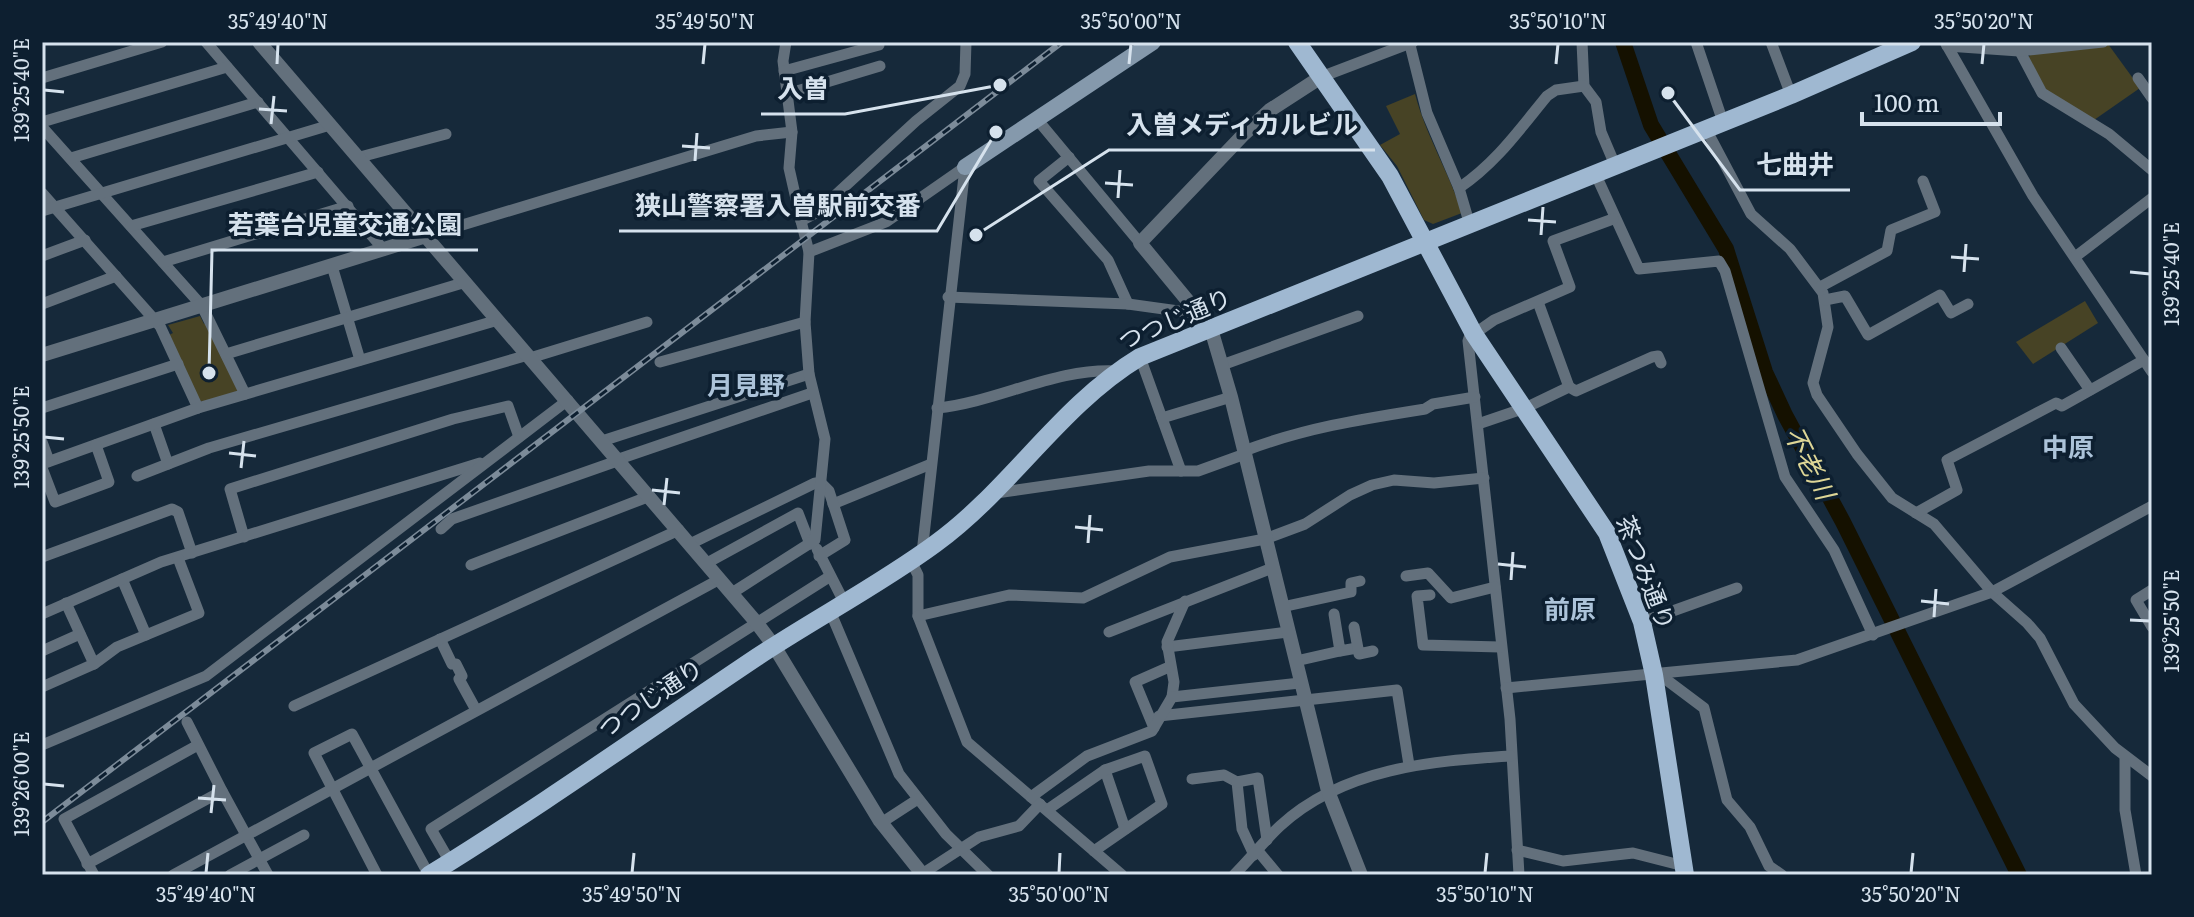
<svg xmlns="http://www.w3.org/2000/svg" width="2194" height="917" viewBox="0 0 2194 917" font-family="Literata,'Noto Sans JP',serif">
	<rect width="100%" height="100%" fill="#16293a"/>
	<!-- green -->
	<g fill="#474325">
		<path d="M2108 44 2140 88 2094 120 2047 92 2028 58 2031 54Z"/>
		<path d="M1415 94C1426 136 1449 172 1462 213L1433 224 1424 220 1397 166 1380 145 1400 134 1386 106Z"/>
		<path d="M2085 301 2098 323 2033 364 2016 342Z"/>
		<path d="M200 316 204 324 207 323 238 391 204 402 199 401 169 335 173 333 168 325Z"/>
	</g>
	<g fill="none" stroke-linecap="round" stroke-linejoin="round">
		<!-- river -->
		<path stroke="#151100" stroke-width="16" d="M1623 42 1651 125 1726 249 1765 372 1785 415 1843 522 2019 875"/>
		<!-- minor -->
		<g stroke="#63707c" stroke-width="11">
			<path d="M206 42 384 250"/>
			<path d="M786 42 783 61 792 132 789 168 801 221 816 213 916 121 960 86 965 74 966 42"/>
			<path d="M1582 42 1584 86 1596 102 1601 132 1615 165"/>
			<path d="M1696 42 1723 122"/>
			<path d="M1771 42 1791 95"/>
			<path d="M1945 42 2033 196 2152 372"/>
			<path d="M2015 42 2042 93 2109 134 2152 170"/>
			<path d="M1410 45 1427 113 1459 188 1469 222"/>
			<path d="M1947 46 2019 51 2103 42"/>
			<path d="M784 71 879 45"/>
			<path d="M1321 77 1413 42"/>
			<path d="M42 78 162 42"/>
			<path d="M2138 78 2152 98"/>
			<path d="M787 94 880 66"/>
			<path d="M1036 118 1140 243"/>
			<path d="M42 122 227 67"/>
			<path d="M42 127 202 306 245 394"/>
			<path d="M1706 129 1751 214 1790 249 1823 293 1828 327 1813 383 1817 395 1857 454 1892 498 1934 524 1992 592 2027 623 2040 638 2074 704 2115 748 2152 776"/>
			<path d="M360 157 446 134"/>
			<path d="M1069 157 1039 181 1108 260 1128 304"/>
			<path d="M71 158 258 102"/>
			<path d="M1595 173 1639 269 1719 261 1725 271 1785 477 1834 550 1873 635"/>
			<path d="M1459 188C1496 163 1519 130 1547 96L1556 90 1584 86"/>
			<path d="M42 193 160 326 198 408"/>
			<path d="M42 211 330 125"/>
			<path d="M131 226 318 172"/>
			<path d="M426 236 756 136 792 132"/>
			<path d="M809 252 886 222 965 167"/>
			<path d="M42 256 85 240"/>
			<path d="M2075 257 2152 198"/>
			<path d="M163 262 348 206"/>
			<path d="M332 266 360 360"/>
			<path d="M1820 287 1887 251 1891 230 1935 212 1923 181"/>
			<path d="M948 297 1128 304 1200 314"/>
			<path d="M1825 300 1845 296 1868 335 1940 295 1951 313 1968 304"/>
			<path d="M1538 302 1569 387"/>
			<path d="M42 304 116 276"/>
			<path d="M1472 329 1468 341 1510 719 1519 875"/>
			<path d="M1474 334 1494 320 1570 287 1553 241 1613 219"/>
			<path d="M2061 348 2090 390"/>
			<path d="M226 354 466 282"/>
			<path d="M1140 357 1181 471"/>
			<path d="M530 358 647 322"/>
			<path d="M660 362 805 322"/>
			<path d="M1222 365 1358 316"/>
			<path d="M42 408 178 364"/>
			<path d="M937 408C998 402 1056 367 1118 371"/>
			<path d="M1162 418 1231 397"/>
			<path d="M154 424 168 464"/>
			<path d="M1478 424 1525 408 1569 387 1576 391 1652 357 1658 356 1661 363"/>
			<path d="M602 441 809 374"/>
			<path d="M42 442 49 461"/>
			<path d="M1244 451C1304 428 1362 419 1425 409L1433 404 1475 397"/>
			<path d="M619 459 812 393"/>
			<path d="M42 464 198 408 498 320"/>
			<path d="M42 468 55 502 109 482 96 445"/>
			<path d="M137 476 209 448 528 355"/>
			<path d="M996 493 1149 471H1198L1245 454"/>
			<path d="M833 504 931 464"/>
			<path d="M1916 513 1957 490 1947 460 2056 403 2062 406 2144 360"/>
			<path d="M441 529 452 519 620 460"/>
			<path d="M244 537 230 489 453 419 508 406 519 437"/>
			<path d="M690 544 815 483 822 484 829 491 845 540 819 556"/>
			<path d="M817 549 844 602"/>
			<path d="M922 553 965 167"/>
			<path d="M42 557 172 509 178 512 192 553"/>
			<path d="M911 561 918 575V616L967 742 1122 875"/>
			<path d="M707 563 798 513 810 544"/>
			<path d="M471 565 650 496"/>
			<path d="M1406 576 1428 573 1451 598 1495 587"/>
			<path d="M122 579 146 635"/>
			<path d="M2152 590 2136 600 2152 627"/>
			<path d="M732 593 815 540 825 439 809 374 805 322 809 252 801 221"/>
			<path d="M1430 595 1417 596 1423 645 1500 647"/>
			<path d="M66 603 94 664"/>
			<path d="M1282 607 1351 592V583L1360 581"/>
			<path d="M830 611 899 774 946 834 988 875"/>
			<path d="M42 614 161 562 480 463"/>
			<path d="M1334 614 1340 651 1357 648"/>
			<path d="M918 616 1009 595 1083 598 1170 557 1265 539 1305 524 1350 495 1372 485 1394 480 1434 483 1484 478"/>
			<path d="M1642 622 1737 588"/>
			<path d="M1354 627 1359 654 1373 651"/>
			<path d="M1109 632 1272 568"/>
			<path d="M440 639 452 664H456L462 676 459 679 476 710"/>
			<path d="M1167 647 1288 632"/>
			<path d="M42 651 80 634"/>
			<path d="M1296 661 1340 651"/>
			<path d="M1660 675 1704 708 1727 800 1750 827 1769 866 1782 875"/>
			<path d="M42 687 94 664 117 647 199 613 178 558"/>
			<path d="M1506 688 1797 660 1992 592 2152 506"/>
			<path d="M1172 697 1174 682 1167 642 1185 601"/>
			<path d="M294 706 679 530"/>
			<path d="M1159 716 1397 690 1409 765"/>
			<path d="M187 722 222 791"/>
			<path d="M1154 728 1135 682 1169 667"/>
			<path d="M42 745 206 676 568 400"/>
			<path d="M2125 758V810L2136 875"/>
			<path d="M1105 770 1125 829"/>
			<path d="M1192 779 1224 775 1237 782 1242 829 1254 855"/>
			<path d="M1237 782 1258 778 1267 840"/>
			<path d="M1031 797 1087 756 1152 731 1172 697 1300 683"/>
			<path d="M1047 810 1105 770 1145 756 1162 804 1094 851"/>
			<path d="M881 823 918 799"/>
			<path d="M1517 850 1563 861 1633 853 1684 866"/>
			<path d="M1258 851 1278 875"/>
			<path d="M450 862 431 829 829 577"/>
			<path d="M87 864 222 791 268 875"/>
			<path d="M922 874 979 837 1019 826 1040 804"/>
			<path d="M94 875 64 819 198 745"/>
			<path d="M173 875 720 579"/>
			<path d="M230 875 304 835"/>
			<path d="M377 875 314 753 352 734 429 875"/>
			<path d="M1234 875C1250 859 1264 841 1280 826 1343 768 1431 761 1511 756"/>
		</g>
		<!-- tertiary -->
		<g stroke="#63707c" stroke-width="14">
			<path d="M259 42 756 622 774 646 880 821 923 875"/>
			<path d="M1321 77 1270 110 1244 134 1140 243 1211 329 1231 397 1328 791 1361 875"/>
			<path d="M42 355 426 236"/>
		</g>
		<!-- secondary -->
		<path stroke="#8599ac" stroke-width="16" d="M965 167 1153 42"/>
		<!-- primary -->
		<g stroke="#9fb8d1" stroke-width="18">
			<path d="M1297 42 1390 176 1474 334 1607 533 1642 622 1654 675 1685 875"/>
			<path d="M429 875C541 806 648 730 757 657 816 618 879 585 935 544 1011 489 1059 406 1140 357L1791 95 1912 42"/>
		</g>
		<defs>
			<path id="rail" d="M42 822 1062 42"/>
		</defs>
		<!-- rail casing -->
		<use href="#rail" stroke="#7c8b99" stroke-width="6"/>
		<!-- rail -->
		<use href="#rail" stroke="#0d1f30" stroke-width="3" stroke-dasharray="9" stroke-linecap="butt"/>
	</g>
	<!-- ticks -->
	<path fill="none" stroke="#d6e2ed" stroke-width="3" d="M277 64 278 44M703 64 705 44M1129 64 1131 44M1556 64 1558 44M1982 64 1984 44M44 90 64 92M259 109 287 111M271 124 274 96M682 146 710 148M695 161 697 133M1105 183 1133 185M1118 198 1120 170M1528 220 1556 222M1541 235 1543 207M1951 257 1979 259M1964 272 1966 244M2130 272 2150 274M44 437 64 439M229 453 256 456M241 468 244 441M652 490 680 493M664 505 667 478M1075 527 1103 530M1088 543 1090 515M1498 564 1526 567M1511 580 1513 552M1921 601 1949 604M1934 617 1936 589M2130 620 2150 621M44 784 64 786M198 798 226 800M211 813 214 785M206 873 208 853M632 873 634 853M1059 873 1060 853M1485 873 1487 853M1911 873 1913 853"/>
	<g text-anchor="middle" stroke-width="7" stroke-linejoin="round" paint-order="stroke">
		<!-- street labels -->
		<g font-size="24" fill="#d6e2ed" stroke="#0d1f30">
			<text transform="translate(1175 320) rotate(-23)" y="8">つつじ通り</text>
			<text transform="translate(1645 573) rotate(69)" y="8">茶つみ通り</text>
			<text transform="translate(651 699) rotate(-34)" y="8">つつじ通り</text>
		</g>
		<!-- neighbourhood labels -->
		<g font-size="26" font-weight="bold" fill="#acc3d9" stroke="#0d1f30">
			<text x="746" y="395">月見野</text>
			<text x="2068" y="457">中原</text>
			<text x="1570" y="619">前原</text>
		</g>
		<!-- water labels -->
		<g font-size="26" font-style="italic" fill="#ded696" stroke="#0d1f30">
			<text transform="translate(1809 463) rotate(63)" y="9">不老川</text>
		</g>
	</g>
	<!-- callouts -->
	<path fill="none" stroke="#d6e2ed" stroke-width="3" d="M1000 85L845 114H761M976 235L1109 150H1375M1668 93L1740 190H1850M996 132L937 231H619M209 373L212 250H478"/>
	<g fill="#d6e2ed" stroke="#0d1f30" stroke-width="3">
		<circle cx="1000" cy="85" r="8"/>
		<circle cx="976" cy="235" r="8"/>
		<circle cx="1668" cy="93" r="8"/>
		<circle cx="996" cy="132" r="8"/>
		<circle cx="209" cy="373" r="8"/>
	</g>
	<g font-size="26" text-anchor="middle" font-weight="bold" fill="#d6e2ed" stroke="#0d1f30" stroke-width="7" stroke-linejoin="round" paint-order="stroke">
		<text x="803" y="98">入曽</text>
		<text x="1242" y="134">入曽メディカルビル</text>
		<text x="1795" y="174">七曲井</text>
		<text x="778" y="215">狭山警察署入曽駅前交番</text>
		<text x="345" y="234">若葉台児童交通公園</text>
	</g>
	<!-- border -->
	<rect width="2194" height="917" fill="none" stroke="#0d1f30" stroke-width="88"/>
	<!-- scale -->
	<path d="M1862 112v12h138v-12" fill="none" stroke="#d6e2ed" stroke-width="4"/>
	<text x="1874" y="112" font-size="24" fill="#d6e2ed" stroke="#0d1f30" stroke-width="6" paint-order="stroke">100 m</text>
	<rect x="44" y="44" width="2106" height="829" fill="none" stroke="#d6e2ed" stroke-width="3"/>
	<g font-size="20" text-anchor="middle" fill="#d6e2ed">
		<text x="278" y="29">35°49'40"N</text>
		<text x="705" y="29">35°49'50"N</text>
		<text x="1131" y="29">35°50'00"N</text>
		<text x="1558" y="29">35°50'10"N</text>
		<text x="1984" y="29">35°50'20"N</text>
		<text transform="translate(22 90) rotate(-90)" y="7">139°25'40"E</text>
		<text transform="translate(2172 274) rotate(-90)" y="7">139°25'40"E</text>
		<text transform="translate(22 437) rotate(-90)" y="7">139°25'50"E</text>
		<text transform="translate(2172 621) rotate(-90)" y="7">139°25'50"E</text>
		<text transform="translate(22 784) rotate(-90)" y="7">139°26'00"E</text>
		<text x="206" y="902">35°49'40"N</text>
		<text x="632" y="902">35°49'50"N</text>
		<text x="1059" y="902">35°50'00"N</text>
		<text x="1485" y="902">35°50'10"N</text>
		<text x="1911" y="902">35°50'20"N</text>
	</g>
</svg>
